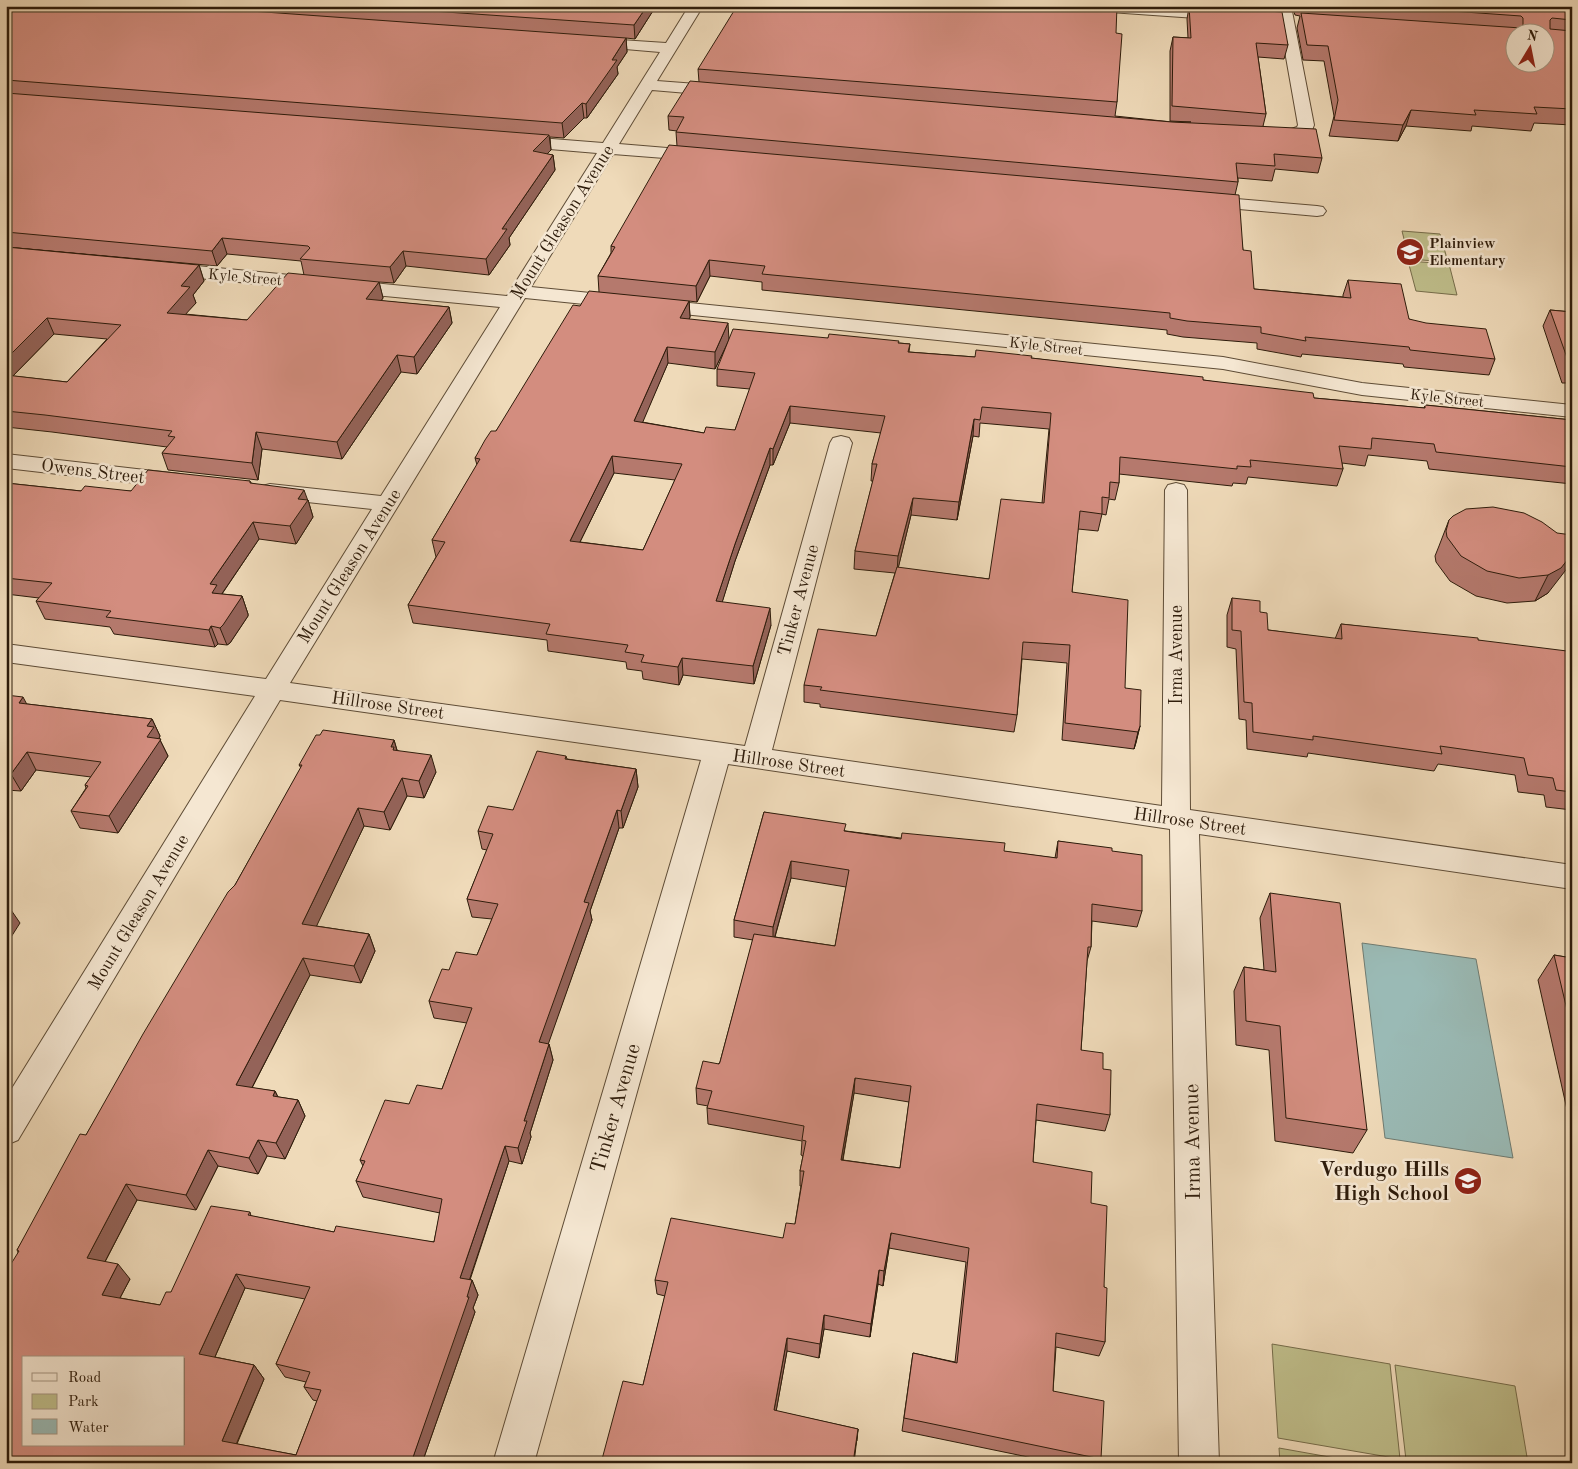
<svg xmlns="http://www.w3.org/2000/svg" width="1578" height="1469" viewBox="0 0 1578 1469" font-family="'Old Standard TT',serif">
	<rect width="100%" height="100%" fill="#efdab9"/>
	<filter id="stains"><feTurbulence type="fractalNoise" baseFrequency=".004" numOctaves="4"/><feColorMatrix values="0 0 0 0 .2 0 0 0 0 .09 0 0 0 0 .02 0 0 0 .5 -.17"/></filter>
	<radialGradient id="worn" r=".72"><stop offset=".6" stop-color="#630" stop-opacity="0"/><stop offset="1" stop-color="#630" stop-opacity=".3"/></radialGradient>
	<!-- green -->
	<g fill="#bfbe8b" stroke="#766d4b">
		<path d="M1402 231 1440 234 1448 262 1409 259Z"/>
		<path d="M1408 261 1449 264 1457 295 1416 291Z"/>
		<path d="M1272 1344 1390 1364 1400 1459 1278 1438Z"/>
		<path d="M1395 1365 1515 1386 1528 1463H1424L1406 1460Z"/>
		<path d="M1279 1448 1363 1463H1280Z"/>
	</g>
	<!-- water -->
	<path fill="#9abab5" stroke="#6f7b71" d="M1362 943 1476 959 1513 1158 1385 1138Z"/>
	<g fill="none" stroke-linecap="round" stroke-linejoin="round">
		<defs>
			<g id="minor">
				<path d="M689 6H703L657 81 723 86 729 88 731 91 729 94 723 96 652 90 619 144 703 151 709 152 711 156 709 160 703 161 613 154 531 287 1223 357 1362 383 1572 405V417L1362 395 1223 369 525 298 290 683 745 746 830 443 833 438 841 436 849 438 852 443 772 750 1162 806 1165 490 1168 485 1176 483 1184 485 1187 490 1190 810 1572 865V889L1199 834 1219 1463H1179L1170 829 728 764 534 1463H493L701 760 280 700 18 1140 6 1145V1098L255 696 6 662V644L266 679 372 509 270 498 262 496 258 491 262 486 270 484 381 496 500 307 166 275 159 273 157 269 159 265 166 263 507 296 597 153 514 146 508 145 506 141 508 137 514 136 603 143 660 52 590 46 585 45 583 42 585 39 590 38 666 43Z"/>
				<path d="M1074 6H1146L1225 12 1230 13 1232 16 1230 19 1225 20 1081 10Z"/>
				<path d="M1277 6H1291L1314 125 1311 133C1296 138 1281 142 1265 138L1263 135 1265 132 1288 130 1297 127 1298 125Z"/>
				<path d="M1201 196 1317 206 1323 207 1326 211 1323 215 1317 216 1195 205 1192 201 1195 197Z"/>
				<path d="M6 454 180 474 188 476 191 481 188 486 180 488 6 468Z"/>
			</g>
		</defs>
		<!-- minor casing -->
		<use href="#minor" stroke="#5e4c36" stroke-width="2"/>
		<!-- minor -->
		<use href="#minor" fill="#f5e7d2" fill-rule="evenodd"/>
	</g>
	<!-- wall -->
	<g fill="#b5796d" stroke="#2e1c0b" fill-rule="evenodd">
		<path d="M6 6H656L635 39 626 38 627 52 617 67 618 74 587 118H584L564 138 550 137 551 150 547 154 553 155 555 170 509 238 510 245 489 275 406 266 394 283 379 282 383 298 381 301 449 307 452 323 417 374 401 372 342 459 262 449 258 480 168 470 162 453 167 447 52 432 6 427V247L199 265 204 281 193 295 196 303 185 314 247 320 304 275 301 261 227 254 217 266 6 247ZM54 334 107 339 67 382 13 376Z"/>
		<path d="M1186 6H1278L1277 12 1288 45 1284 59 1258 57 1266 114 1263 126 1322 158 1318 173 1275 169 1272 181 1238 178V182L1235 195 1243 250 1254 289 1343 297V295L1348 280 1409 319 1495 359 1489 375 1404 367 1403 364 1302 354 1301 357 1257 349V343L1183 337 1167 334V330L762 290V282L710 276 697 302 689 301 690 317 689 319 729 340 715 369 668 363 642 422 704 433 735 430 750 389 717 386V369L828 338 899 343 910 344 909 352 975 357 1031 358 1203 380 1314 398 1424 408 1425 405 1572 420V484L1429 469 1427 461 1368 455 1365 466 1342 463 1343 469 1337 486 1248 477 1246 484 1233 483 1232 486 1119 474V483L1115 500 1109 499 1106 515 1102 514 1098 531 1078 529 1072 592 1125 688 1140 726 1134 749 1062 740 1067 663 1022 659 1017 715 1014 732 820 707V704L804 702V685L876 636 895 573 854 569 855 551 873 481H871L872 464 881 433 790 423 773 465H770L735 561 722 602 771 625 754 684 683 675 679 685 643 679 642 671 627 669 626 662 548 651 547 640 413 623 408 605 436 557 432 540 477 465 475 458 496 431 580 306 599 292 598 276 611 253V246L677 146 676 132 677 131 669 130 668 116 699 82 698 69 1116 33 1117 102 1115 116 1172 122H1191L1170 121V51L1173 37 1188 38 1187 19 1189 7H1186ZM980 423 1049 429 1042 503 989 579 898 568 911 515 957 520 973 436 979 437ZM614 473 675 480 643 550 580 542Z"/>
		<path d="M1292 6H1572V125L1534 123 1531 131 1472 126 1471 131 1406 126 1398 141 1329 136 1334 116 1324 61 1303 60 1297 28 1300 16 1295 15Z"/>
		<path d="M1550 310 1572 312V383H1562L1543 326Z"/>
		<path d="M250 481 251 483 308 500 313 517 296 544 259 539 222 594 242 596 248 614V616L230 643 227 645 218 644 215 647 114 634 110 627 45 619 36 601 39 598 6 594V483L81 491H131Z"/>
		<path d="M1449 520 1557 533 1548 593 1535 601 1507 603 1476 596 1450 581 1436 562 1435 556 1439 546Z"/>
		<path d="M1232 598 1260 612 1268 630 1335 639 1341 624 1478 640 1572 665V810L1546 807 1544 795 1518 792 1515 775 1438 764 1434 771 1308 753 1307 757 1247 749 1246 720 1239 719 1236 649 1227 647V615Z"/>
		<path d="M6 695 27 704 152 719 160 736 159 738 168 756 118 833 80 828 71 811 86 788 85 785 91 777 36 770 21 791 6 790Z"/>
		<path d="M394 740 397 750 436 772 424 798 407 796 390 830 364 826 316 926 369 934 375 951 361 983 310 975 252 1088 275 1091 278 1097 298 1100 305 1116 285 1159 267 1156 258 1174 218 1166 196 1210 137 1200 105 1262 130 1279 120 1298 160 1305 171 1292 250 1212 251 1216 334 1232 434 1242 440 1213 363 1197 356 1181 363 1166 360 1160 409 1104 442 1089 467 1023 434 1018 429 1001 449 970 477 955 492 919 472 917 467 899 487 850 482 849 478 831 513 810 566 756 567 759 636 769 638 787 623 828H619L590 911 592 920 548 1043 549 1044 553 1060 530 1133 531 1137 522 1164 509 1161 470 1280H472L478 1295 473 1308 475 1312 422 1463H6L18 1252 17 1250 86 1135 235 885 301 768 299 765ZM245 1288 305 1299 276 1364 285 1377 306 1382 304 1387 313 1400 317 1401 296 1455 237 1444 264 1379 254 1365 215 1357Z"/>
		<path d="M764 812 846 831 1055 858 1058 841 1112 851 1142 911 1137 927 1092 921 1091 947 1087 961 1081 1050 1103 1069 1110 1115 1105 1131 1036 1120 1033 1162 1091 1203 1104 1287 1105 1342 1099 1356 1056 1347 1053 1391 1101 1459 1099 1463H1057L902 1431 913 1353 955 1362 966 1262 889 1248 883 1286 878 1284 870 1337 824 1329 819 1358 787 1351 776 1411 858 1429 857 1441 643 1385 665 1296 657 1294 655 1280 783 1238 795 1224 801 1186H800V1171L803 1156 801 1155 802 1141 708 1124 707 1108 708 1106 697 1104 696 1088 720 1062 753 940 734 937V920ZM791 878 846 887 835 946 775 937ZM854 1093 909 1102 900 1168 843 1160Z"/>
		<path d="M1270 893 1367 1130 1353 1153 1275 1141 1269 1050 1236 1045 1234 991 1244 967 1264 970 1260 918Z"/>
		<path d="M1554 955 1572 958V1132L1538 980Z"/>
	</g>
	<!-- shaded-wall -->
	<g fill="#946359" stroke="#2e1c0b">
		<path d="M647 6H656L635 39 634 25Z"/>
		<path d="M626 38 627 52 617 67 618 74 587 118 586 104 612 60Z"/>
		<path d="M582 103 584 118 564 138 562 123Z"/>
		<path d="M1411 110 1406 126 1398 141 1403 125Z"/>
		<path d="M549 135 551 150 535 166 533 151Z"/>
		<path d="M553 155 555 170 509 238 510 245 489 275 486 259 502 229Z"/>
		<path d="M222 238 227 254 217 266 212 251Z"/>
		<path d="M403 251 406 266 394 283 390 267Z"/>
		<path d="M709 260 710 276 697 302 696 286Z"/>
		<path d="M199 265 204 281 193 295 196 303 172 329 167 313 181 286Z"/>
		<path d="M379 282 383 298 370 315 366 299Z"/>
		<path d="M689 301 690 317 681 334 680 318Z"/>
		<path d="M449 307 452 323 417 374 414 357Z"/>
		<path d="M47 318 54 334 6 383V359Z"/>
		<path d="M728 323 729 340 715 369V352Z"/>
		<path d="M667 347 668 363 636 438 634 421Z"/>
		<path d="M397 355 401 372 342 459 337 442Z"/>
		<path d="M790 406V423L773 465V449Z"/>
		<path d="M974 419 973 436 957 520 959 502Z"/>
		<path d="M256 432 262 449 258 480 252 463Z"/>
		<path d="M770 448V465L735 561 717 619 716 601 735 544Z"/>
		<path d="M612 456 614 473 572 558 570 541Z"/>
		<path d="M304 490 308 501V500L313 517 296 544 290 526 298 499Z"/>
		<path d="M913 498 911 515 897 573 898 556Z"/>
		<path d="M253 522 259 539 221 595 212 593 210 584Z"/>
		<path d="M1572 554V562L1548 593 1535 601 1548 575Z"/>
		<path d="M242 596 248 614V616L230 643 227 645 220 628Z"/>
		<path d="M770 608 771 625 754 684 753 666Z"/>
		<path d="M211 626 218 644 215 647 209 630Z"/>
		<path d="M682 658 683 675 679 685 678 667Z"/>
		<path d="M23 697 32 714 19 703Z"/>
		<path d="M152 719 160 736 159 738 168 756 118 833 109 816 147 726Z"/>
		<path d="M1140 726 1136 743 1134 749 1138 732Z"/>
		<path d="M394 740 399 758 391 747Z"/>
		<path d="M27 752 36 770 21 791 11 774Z"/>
		<path d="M431 755 436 772 424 798 419 781Z"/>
		<path d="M636 769 638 787 623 828 621 811Z"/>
		<path d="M402 778 407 796 390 830 384 812Z"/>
		<path d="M358 808 364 826 309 942 302 924Z"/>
		<path d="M617 810 619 828 590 911 592 920 543 1059 539 1042 584 902Z"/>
		<path d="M791 861V878L773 943V927Z"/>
		<path d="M9 907 20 923 6 945V912Z"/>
		<path d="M369 934 375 951 361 983 354 966Z"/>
		<path d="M303 958 310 975 245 1101 236 1085Z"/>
		<path d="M549 1044 553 1060 530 1133 531 1137 522 1164 518 1148 524 1121Z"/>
		<path d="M855 1078 854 1093 840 1175 841 1160Z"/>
		<path d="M275 1091 283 1108 273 1096Z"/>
		<path d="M298 1100 305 1116 285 1159 276 1143Z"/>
		<path d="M258 1140 267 1156 258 1174 249 1158Z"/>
		<path d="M505 1146 509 1161 465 1293 460 1278Z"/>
		<path d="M208 1150 218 1166 196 1210 186 1195Z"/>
		<path d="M126 1184 137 1200 99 1273 87 1258Z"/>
		<path d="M891 1233 889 1248 883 1286 884 1271Z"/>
		<path d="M118 1264 130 1279 114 1309 102 1295Z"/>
		<path d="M879 1270 878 1284 870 1337 871 1324Z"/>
		<path d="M236 1274 245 1288 210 1368 199 1354Z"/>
		<path d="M472 1280 478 1295 473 1308 475 1312 422 1463H411Z"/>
		<path d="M824 1315V1329L819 1358 820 1344Z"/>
		<path d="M787 1338V1351L774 1423V1410Z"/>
		<path d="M254 1365 264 1379 232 1454 222 1441Z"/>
		<path d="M858 1429 854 1463H853Z"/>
	</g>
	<!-- building -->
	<g fill="#d38d7f" stroke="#2e1c0b" fill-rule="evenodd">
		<path d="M6 6H181L626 38 612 60H617L586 104 582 103 562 123 6 80Z"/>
		<path d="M359 6H647L634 25Z"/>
		<path d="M737 6H1117L1116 33 1122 34 1117 102 698 69Z"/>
		<path d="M1189 6 1282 12 1288 45 1256 43 1266 114 1172 106 1173 37 1191 38Z"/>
		<path d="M1380 6H1572V20L1552 18 1550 20V29L1572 31V109L1534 107 1537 114 1474 110 1476 115 1411 110 1403 125 1334 120 1338 100 1328 46 1307 45 1301 13 1521 28 1523 26V18L1521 16ZM1516 32H1546V62H1516Z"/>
		<path d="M690 81 1172 122 1316 129 1322 158 1274 154 1275 166 1236 163 1238 182 676 132 684 117 668 116Z"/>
		<path d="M6 93 549 135 533 151 553 155 502 229H507L486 259 403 251 390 267 300 259 310 248 308 246 222 238 212 251 6 232Z"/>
		<path d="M669 145 1239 195 1243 250 1251 251 1254 289 1351 298 1348 280 1401 284 1409 319 1426 323 1486 329 1495 359 1410 350 1409 347 1305 337 1306 341 1261 333V327L1187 321 1170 318V313L762 274 765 266 709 260 696 286 598 276 615 247 611 246Z"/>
		<path d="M6 247 199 265 181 286 190 287 167 313 247 320 288 273 379 282 366 299 449 307 414 357 397 355 337 442 256 432 252 463 162 453 175 437 168 436 172 431 45 415 6 411V375L67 382 121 325 47 318 6 359Z"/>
		<path d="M589 291 689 301 680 318 728 323 715 352 667 347 634 421 704 433 706 427 735 430 755 373 717 369 733 329 828 338 829 334 899 341 898 343 910 344 908 352 975 357 976 350 1032 356 1031 358 1203 377V380L1313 393 1314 398 1425 408V405L1572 420V467L1436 452 1434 444 1372 438 1371 449 1339 446 1343 469 1250 460 1251 467 1237 466V469L1120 457 1119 483 1110 482 1109 498 1102 497V514L1080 511 1072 592 1128 600 1125 688 1141 690 1140 726 1138 732 1065 723 1070 645 1023 642 1017 715 820 690 822 687 804 685 818 629 876 636 897 567 989 579 1001 499 1044 503 1051 413 982 407 980 420 974 419 959 502 913 498 898 556 855 551 877 464H872L885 416 790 406 773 449 770 448 735 544 716 601 770 608 753 666 682 658 678 667 641 662 644 655 625 652 628 645 546 634 550 624 408 605 445 542 432 540 480 459 475 458 485 440 491 431H496L573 305 580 306ZM612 456 682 464 643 550 570 541Z"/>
		<path d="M1550 310 1572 312V366H1570Z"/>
		<path d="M148 470 250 481V483L304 490 298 499 308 500 290 526 253 522 210 584 217 585 212 593 242 596 241 598 223 625 220 628 211 626 209 630 106 617 111 611 36 601 52 583 6 578V483L81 491 85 486 131 491Z"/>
		<path d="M1493 507 1524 513 1542 522 1557 533 1572 535V554L1561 568 1548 575 1519 578 1487 571 1461 556 1447 537 1446 531 1449 520 1453 516 1466 509Z"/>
		<path d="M1232 598 1260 601V612L1267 613 1268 630 1342 639 1341 624 1478 638V640L1567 651 1570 665H1572V792L1556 790 1553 778 1528 775 1524 758 1440 746 1442 754 1313 736V740L1253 732 1252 703 1244 702 1241 631 1232 630Z"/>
		<path d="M6 695 23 697 19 703 152 719 147 726 154 727 147 737 161 739 109 816 71 811 88 786 85 785 101 762 27 752 11 774H6Z"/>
		<path d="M323 730 394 740 391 747H394L393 750 431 755 419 781 402 778 384 812 358 808 302 924 369 934 354 966 303 958 236 1085 275 1091 273 1096 298 1100 276 1143 258 1140 249 1158 208 1150 186 1195 126 1184 87 1258 118 1264 102 1295 160 1305 166 1292H171L211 1206 250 1212 248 1215 334 1232 336 1226 434 1242 442 1199 356 1181 365 1161 360 1160 385 1100 409 1104 417 1085 442 1089 472 1008 429 1001 442 969 449 970 456 952 477 955 498 904 467 899 493 834 478 831 488 806 513 810 537 751 566 756 565 759 636 769 621 811 617 810 584 902 589 903 539 1042 549 1044 524 1121H527L518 1148 505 1146 460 1278 472 1280 467 1297H469L411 1463H6V1272L19 1251 17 1250 80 1134 86 1135 143 1034 228 892 235 885 302 765H299L316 735H320ZM236 1274 310 1287 276 1364 310 1372 304 1387 321 1390 296 1455 222 1441 254 1365 199 1354ZM24 1358H184V1445H24Z"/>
		<path d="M764 812 846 824 844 831 901 839 902 833 1005 843 1004 851 1057 858 1058 841 1112 848V851L1142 855V911L1092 904 1091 947H1088L1081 1050 1103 1053V1069L1111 1070 1110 1115 1037 1104 1033 1162 1092 1172 1091 1203 1107 1206 1104 1287 1107 1288 1105 1342 1056 1333 1053 1391 1104 1401 1101 1459 904 1418 913 1353 957 1363 969 1248 891 1233 884 1271 879 1270 871 1324 824 1315 820 1344 787 1338 774 1410 858 1429 853 1463H601L623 1381 643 1385 668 1282 655 1280 671 1218 783 1238 786 1223 795 1224 804 1171H800L806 1141 802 1140 804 1126 707 1108 712 1091 696 1088 703 1061 719 1064 720 1062 754 934 835 946 849 870 791 861 773 927 734 920ZM855 1078 911 1086 900 1168 841 1160Z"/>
		<path d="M1270 893 1340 903 1367 1130 1286 1118 1280 1026 1246 1021 1244 967 1276 972Z"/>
		<path d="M6 907H9L6 912Z"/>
		<path d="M1554 955 1572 958V1031Z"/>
	</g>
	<!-- icons -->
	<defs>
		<symbol id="school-disc" viewBox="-11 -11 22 22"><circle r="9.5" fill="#8f2418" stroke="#f5e7d2"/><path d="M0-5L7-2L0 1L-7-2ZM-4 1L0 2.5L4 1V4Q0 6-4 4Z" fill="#fff"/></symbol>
	</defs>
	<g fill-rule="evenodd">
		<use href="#school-disc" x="1394" y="236" width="32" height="32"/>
		<use href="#school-disc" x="1452" y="1165" width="32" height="32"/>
	</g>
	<g text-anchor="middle" stroke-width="5" stroke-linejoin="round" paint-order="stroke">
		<!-- far-poi labels -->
		<g font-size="15" font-weight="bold" fill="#2e1c0b" stroke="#f5e7d2" text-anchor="start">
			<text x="1429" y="248">Plainview<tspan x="1429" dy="17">Elementary</tspan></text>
		</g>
		<!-- far-street labels -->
		<g font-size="15" fill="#2e1c0b" stroke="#f5e7d2">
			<text transform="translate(245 277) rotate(5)" y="5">Kyle Street</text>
			<text transform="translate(1046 346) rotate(6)" y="5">Kyle Street</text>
			<text transform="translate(1447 398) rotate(6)" y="5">Kyle Street</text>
		</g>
		<!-- street labels -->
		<g font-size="18" fill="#2e1c0b" stroke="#f5e7d2">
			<text transform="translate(562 222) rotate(-58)" y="6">Mount Gleason Avenue</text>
			<text transform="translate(93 471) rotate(7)" y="6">Owens Street</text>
			<text transform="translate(349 566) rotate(-58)" y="6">Mount Gleason Avenue</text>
			<text transform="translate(798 600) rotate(-75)" y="6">Tinker Avenue</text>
			<text transform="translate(1176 655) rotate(-90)" y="6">Irma Avenue</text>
			<text transform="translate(388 705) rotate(8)" y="6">Hillrose Street</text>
			<text transform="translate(789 763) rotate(8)" y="6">Hillrose Street</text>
			<text transform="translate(1190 821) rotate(8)" y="6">Hillrose Street</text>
			<text transform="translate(138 912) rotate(-59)" y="6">Mount Gleason Avenue</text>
		</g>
		<!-- near-street labels -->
		<g font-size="21" fill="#2e1c0b" stroke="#f5e7d2">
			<text transform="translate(615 1108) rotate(-74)" y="7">Tinker Avenue</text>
			<text transform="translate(1192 1142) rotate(-91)" y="7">Irma Avenue</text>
		</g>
		<!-- near-poi labels -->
		<g font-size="21" font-weight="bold" fill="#2e1c0b" stroke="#f5e7d2" text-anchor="end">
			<text x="1449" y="1176">Verdugo Hills<tspan x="1449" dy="24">High School</tspan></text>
		</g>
	</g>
	<!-- margin -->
	<rect width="1578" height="1469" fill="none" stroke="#efdab9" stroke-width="25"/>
	<rect x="8" y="8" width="1563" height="1454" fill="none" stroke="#2e1c0b" stroke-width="2.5"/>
	<rect x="12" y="12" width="1553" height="1444" fill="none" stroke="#2e1c0b"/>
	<!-- legend -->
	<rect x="22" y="1356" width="162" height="90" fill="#f5e7d2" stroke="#a59682"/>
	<rect x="32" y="1373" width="25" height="8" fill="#f5e7d2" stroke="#a59682"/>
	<text x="68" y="1382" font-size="15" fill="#2e1c0b">Road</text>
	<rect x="32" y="1394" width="25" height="15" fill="#bfbe8b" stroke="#a59682"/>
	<text x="68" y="1406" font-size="15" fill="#2e1c0b">Park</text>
	<rect x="32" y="1419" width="25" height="15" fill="#9abab5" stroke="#a59682"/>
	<text x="68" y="1432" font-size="15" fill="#2e1c0b">Water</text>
	<!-- north arrow -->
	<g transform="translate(1530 48) rotate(10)"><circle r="24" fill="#f5e7d2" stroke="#a59682"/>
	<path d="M0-4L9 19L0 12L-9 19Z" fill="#8f2418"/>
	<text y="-8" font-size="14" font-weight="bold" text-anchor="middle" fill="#2e1c0b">N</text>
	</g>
	<rect width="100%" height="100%" filter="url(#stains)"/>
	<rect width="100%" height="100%" fill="url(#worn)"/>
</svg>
